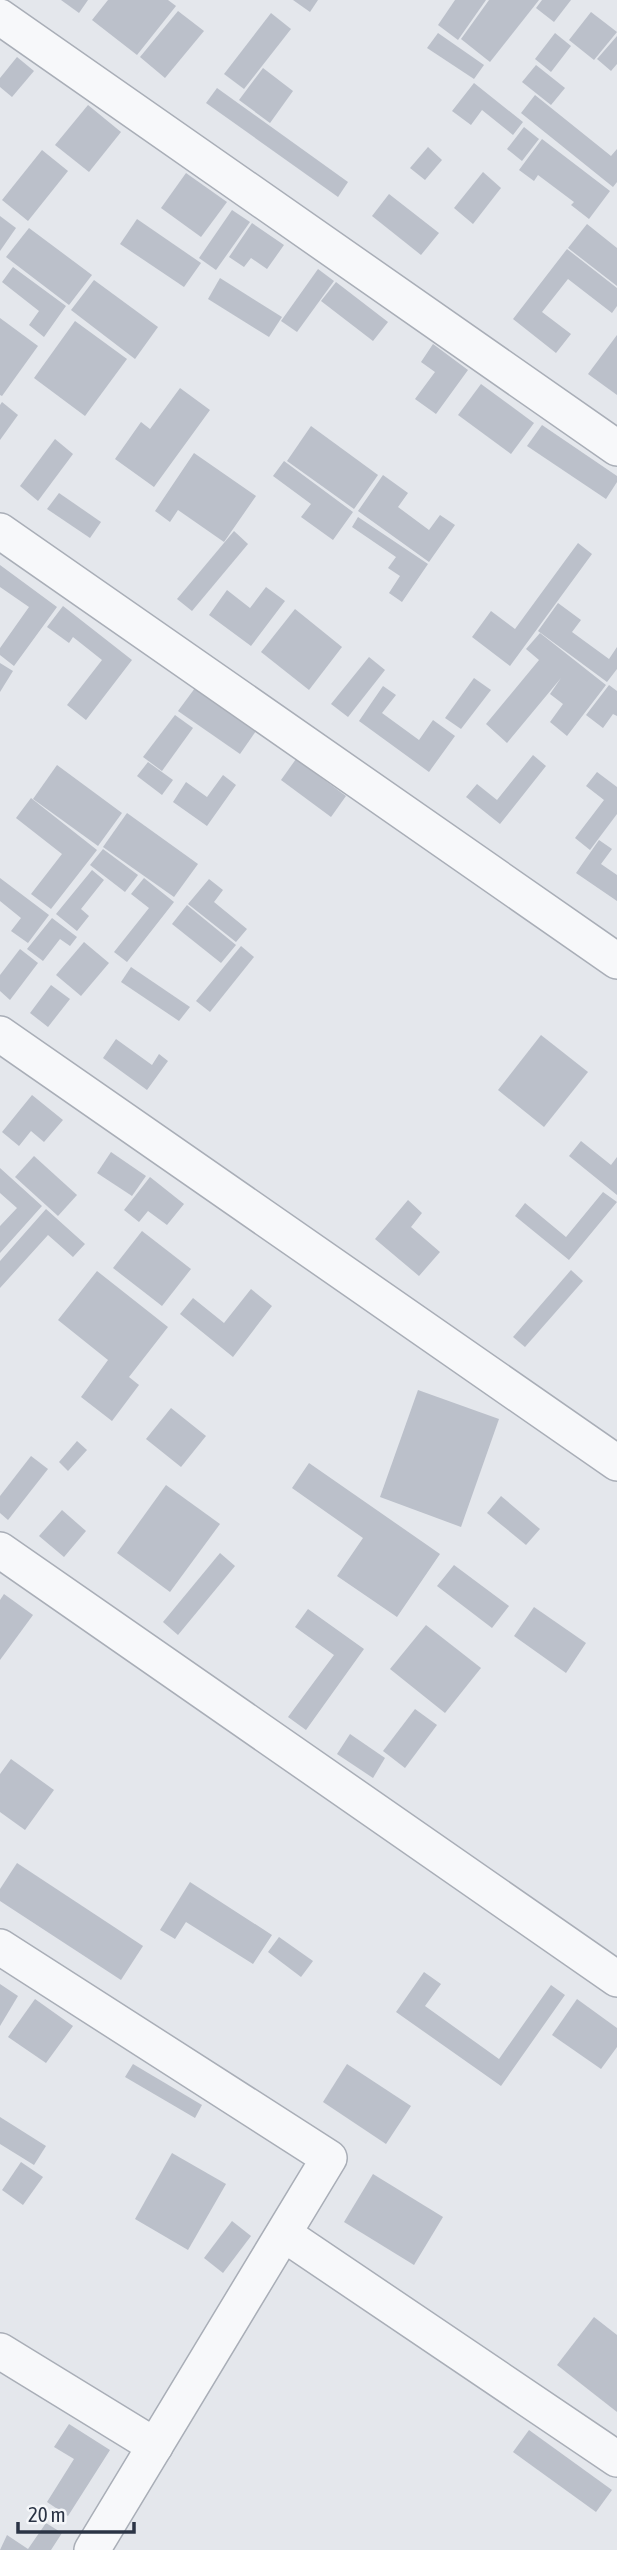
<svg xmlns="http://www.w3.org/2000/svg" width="617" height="2550" viewBox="0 0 617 2550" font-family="'Asap Condensed',sans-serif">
	<rect width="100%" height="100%" fill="#e4e7ec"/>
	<!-- building -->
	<g fill="#bbc0ca">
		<path d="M61 0H88L79 13Z"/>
		<path d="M108 0H168L176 6 137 55 92 20Z"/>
		<path d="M293 0H318L310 12Z"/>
		<path d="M455 0H486L458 40 438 25Z"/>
		<path d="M489 0H539L490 62 461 39Z"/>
		<path d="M542 0H571L554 22 536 8Z"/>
		<path d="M178 11 204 31 165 78 140 57Z"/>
		<path d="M591 12 617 32 594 60 569 40Z"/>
		<path d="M271 13 291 29 244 89 224 74Z"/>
		<path d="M438 33 484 65 474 79 427 48Z"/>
		<path d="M555 33 571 46 551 72 535 59Z"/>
		<path d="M617 36V64L611 71 597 59Z"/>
		<path d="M17 57 34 71 12 97 0 87V78Z"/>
		<path d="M536 65 565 88 551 105 522 82Z"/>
		<path d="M263 68 293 91 270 123 239 100Z"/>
		<path d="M474 83 523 122 513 135 482 110 471 125 452 111Z"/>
		<path d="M217 88 348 182 338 197 206 103Z"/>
		<path d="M535 95 611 156 617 149V182L613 187 521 113Z"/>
		<path d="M88 105 121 132 89 172 55 145Z"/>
		<path d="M524 127 539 139 522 161 507 149Z"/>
		<path d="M542 139 610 191 589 219 571 205 574 202 538 175 534 181 519 170Z"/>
		<path d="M428 147 442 160 425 180 410 168Z"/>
		<path d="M42 150 68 171 28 221 2 200Z"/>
		<path d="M483 172 501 188 473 224 454 208Z"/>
		<path d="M186 173 227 202 201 237 161 208Z"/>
		<path d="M389 194 439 233 421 255 372 216Z"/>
		<path d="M232 210 250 222 216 270 199 258Z"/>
		<path d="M0 216 16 228 0 251Z"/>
		<path d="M137 219 201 263 184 287 120 244Z"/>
		<path d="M252 223 284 245 267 269 251 258 244 267 229 257Z"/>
		<path d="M587 224 617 248V286L568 248Z"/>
		<path d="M29 228 92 275 69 305 6 257Z"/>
		<path d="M567 249 617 288V306L612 313 568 279 542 312 571 334 556 353 513 319Z"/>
		<path d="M13 267 66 306 44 337 29 325 39 311 2 282Z"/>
		<path d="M318 269 334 281 297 332 281 321Z"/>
		<path d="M220 278 282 317 269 337 208 299Z"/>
		<path d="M94 280 158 327 135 359 71 310Z"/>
		<path d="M336 282 388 322 373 341 321 301Z"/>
		<path d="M0 318 38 346 2 396 0 395Z"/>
		<path d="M75 321 127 359 85 416 34 378Z"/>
		<path d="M617 335V395L588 374Z"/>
		<path d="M433 344 468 370 436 414 415 399 435 372 421 362Z"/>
		<path d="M481 384 534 423 511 454 458 415Z"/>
		<path d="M180 388 210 410 154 487 115 459 141 422 150 429Z"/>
		<path d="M2 402 18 415 0 440V405Z"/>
		<path d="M542 425 617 476V482L606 499 527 446Z"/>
		<path d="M311 426 378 475 354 509 287 461Z"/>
		<path d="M55 439 73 454 38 501 20 486Z"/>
		<path d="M194 453 256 496 224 542 178 510 170 522 155 511Z"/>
		<path d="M284 461 353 512 333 540 301 517 311 504 273 476Z"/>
		<path d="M383 475 408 493 398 507 429 530 440 515 455 525 429 562 358 511Z"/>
		<path d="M59 493 101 522 90 538 47 509Z"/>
		<path d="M358 517 428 564 402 602 389 593 400 576 388 568 396 557 352 527Z"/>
		<path d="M234 531 248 544 192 611 177 599Z"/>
		<path d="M578 543 592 554 510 666 472 637 491 611 515 629Z"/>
		<path d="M0 565 57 607 14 666 0 655V648L29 607 0 587Z"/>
		<path d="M266 587 285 601 251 646 209 615 227 590 250 608Z"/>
		<path d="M558 603 581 620 572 632 609 659 617 647V669L607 682 538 631Z"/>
		<path d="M63 606 132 660 86 720 67 705 102 660 73 637 69 643 47 627Z"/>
		<path d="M295 609 342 647 309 690 261 652Z"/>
		<path d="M540 633 606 685 567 736 550 722 563 704 550 694 561 678 507 743 486 724 539 660 526 649Z"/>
		<path d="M369 657 385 670 348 717 331 704Z"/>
		<path d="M0 663 13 671 0 692Z"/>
		<path d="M474 678 491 690 461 729 445 718Z"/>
		<path d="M609 685 617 691V716L613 714 603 728 586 715Z"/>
		<path d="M383 686 396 695 382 713 419 740 433 720 455 736 429 772 359 721Z"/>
		<path d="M195 688 256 731 240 754 178 711Z"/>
		<path d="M175 715 193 728 162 771 143 757Z"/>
		<path d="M533 755 546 766 500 824 466 797 477 784 497 800Z"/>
		<path d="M296 759 346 796 331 817 281 780Z"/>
		<path d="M148 762 173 780 162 795 137 776Z"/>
		<path d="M57 765 122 813 98 846 33 799Z"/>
		<path d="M597 772 617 787V814L590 850 575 838 604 800 586 786Z"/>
		<path d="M223 775 236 785 207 826 173 802 186 782 207 797Z"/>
		<path d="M31 798 97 850 51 909 31 894 62 854 16 818Z"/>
		<path d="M127 813 198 864 174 897 103 847Z"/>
		<path d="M599 840 612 849 601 864 617 875V901L576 873Z"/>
		<path d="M103 849 138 875 125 892 90 865Z"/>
		<path d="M92 870 104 880 81 909 89 916 77 931 56 914Z"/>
		<path d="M0 878 49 915 28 943 11 931 21 918 0 901Z"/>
		<path d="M144 878 174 902 127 962 114 952 149 908 131 894Z"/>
		<path d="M209 879 223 890 214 902 247 929 236 942 188 904Z"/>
		<path d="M187 905 236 945 221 963 172 924Z"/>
		<path d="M52 918 77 937 70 946 60 939 43 961 27 949Z"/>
		<path d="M84 942 109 963 81 996 56 975Z"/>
		<path d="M241 946 254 957 210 1012 196 1001Z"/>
		<path d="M20 949 38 963 10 1000 0 991V975Z"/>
		<path d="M131 967 190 1007 179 1021 121 982Z"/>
		<path d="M51 985 70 999 48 1027 30 1013Z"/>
		<path d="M541 1035 588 1072 544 1127 498 1090Z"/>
		<path d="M116 1039 152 1065 159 1054 168 1061 147 1090 103 1058Z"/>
		<path d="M32 1095 63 1120 44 1142 31 1131 19 1146 2 1132Z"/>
		<path d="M581 1141 611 1165 617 1157V1195L569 1156Z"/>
		<path d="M111 1152 146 1176 132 1196 97 1173Z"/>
		<path d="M34 1156 77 1195 58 1216 15 1177Z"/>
		<path d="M0 1168 42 1206 0 1253V1226L17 1208 0 1193Z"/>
		<path d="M150 1177 184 1204 167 1225 148 1211 139 1222 124 1210Z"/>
		<path d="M603 1192 617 1202 569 1260 515 1216 525 1203 566 1237Z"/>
		<path d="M408 1200 422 1213 411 1227 440 1252 419 1276 375 1239Z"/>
		<path d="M46 1209 85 1244 73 1257 48 1235 0 1288V1261Z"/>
		<path d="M142 1231 191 1269 162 1306 113 1268Z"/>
		<path d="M571 1270 583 1281 525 1347 513 1337Z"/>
		<path d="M97 1271 168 1327 129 1377 139 1385 112 1421 81 1397 108 1360 58 1320Z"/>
		<path d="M251 1289 272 1306 233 1357 180 1314 193 1298 224 1323Z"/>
		<path d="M418 1390 499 1419 461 1527 380 1497Z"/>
		<path d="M171 1408 206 1436 181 1467 146 1439Z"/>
		<path d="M77 1441 87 1450 68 1471 59 1462Z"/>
		<path d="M31 1456 48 1469 8 1520 0 1513V1496Z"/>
		<path d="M309 1463 440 1554 397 1617 337 1576 363 1538 292 1488Z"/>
		<path d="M166 1485 220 1524 170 1592 117 1553Z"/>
		<path d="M501 1496 540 1529 526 1545 487 1513Z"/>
		<path d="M62 1510 86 1531 64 1557 39 1536Z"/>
		<path d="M220 1553 235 1566 178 1635 163 1622Z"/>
		<path d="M454 1565 509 1606 492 1628 437 1586Z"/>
		<path d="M4 1594 33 1615 0 1660V1600Z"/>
		<path d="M534 1607 586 1643 566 1673 514 1636Z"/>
		<path d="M308 1609 364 1649 306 1730 288 1717 334 1655 295 1627Z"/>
		<path d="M426 1625 481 1668 445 1713 390 1669Z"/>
		<path d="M415 1709 437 1725 405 1768 383 1751Z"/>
		<path d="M350 1734 385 1758 373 1778 337 1754Z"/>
		<path d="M11 1759 54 1790 25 1830 0 1812V1774Z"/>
		<path d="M17 1863 143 1946 121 1980 0 1901V1889Z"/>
		<path d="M190 1882 272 1935 253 1964 186 1922 175 1939 160 1930Z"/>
		<path d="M279 1937 313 1961 301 1977 268 1952Z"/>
		<path d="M424 1972 441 1984 425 2006 499 2059 551 1985 565 1995 501 2086 396 2012Z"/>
		<path d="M0 1984 18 1996 0 2026Z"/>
		<path d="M35 1999 73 2026 46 2063 8 2037Z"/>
		<path d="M577 1999 617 2028V2047L601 2069 552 2035Z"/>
		<path d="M133 2064 202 2105 195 2118 125 2077Z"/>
		<path d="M347 2064 411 2106 386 2144 323 2102Z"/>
		<path d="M0 2117 46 2146 34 2165 0 2144Z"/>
		<path d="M172 2153 226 2184 188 2250 135 2219Z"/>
		<path d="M21 2162 43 2177 23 2205 2 2190Z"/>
		<path d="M373 2174 443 2217 414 2265 344 2222Z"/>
		<path d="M232 2221 251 2236 223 2273 204 2258Z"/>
		<path d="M594 2317 617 2335V2412L557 2365Z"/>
		<path d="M69 2424 110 2450 68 2516 47 2502 74 2459 54 2447Z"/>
		<path d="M529 2430 612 2490 596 2512 513 2452Z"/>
		<path d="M46 2523 62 2533 51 2550H0L7 2535 28 2549Z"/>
	</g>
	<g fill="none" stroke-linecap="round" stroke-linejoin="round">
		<defs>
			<g id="minor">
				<path d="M0 17 617 448"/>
				<path d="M0 531 617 961"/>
				<path d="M0 1034 617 1463"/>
				<path d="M0 1550 617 1979"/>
				<path d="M0 1947 329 2158 92 2550"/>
				<path d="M284 2234 617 2459"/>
				<path d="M0 2351 155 2446"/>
			</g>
		</defs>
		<!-- minor casing -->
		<use href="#minor" stroke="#a9aeb7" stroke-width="38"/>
		<!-- minor -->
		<use href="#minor" stroke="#f7f8fa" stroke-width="35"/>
	</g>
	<!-- scale -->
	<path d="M18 2522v10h116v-10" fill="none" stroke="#2b3445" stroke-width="3.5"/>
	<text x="28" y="2522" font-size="21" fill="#2b3445" stroke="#f4f6f9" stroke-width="5" paint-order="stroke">20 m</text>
</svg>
